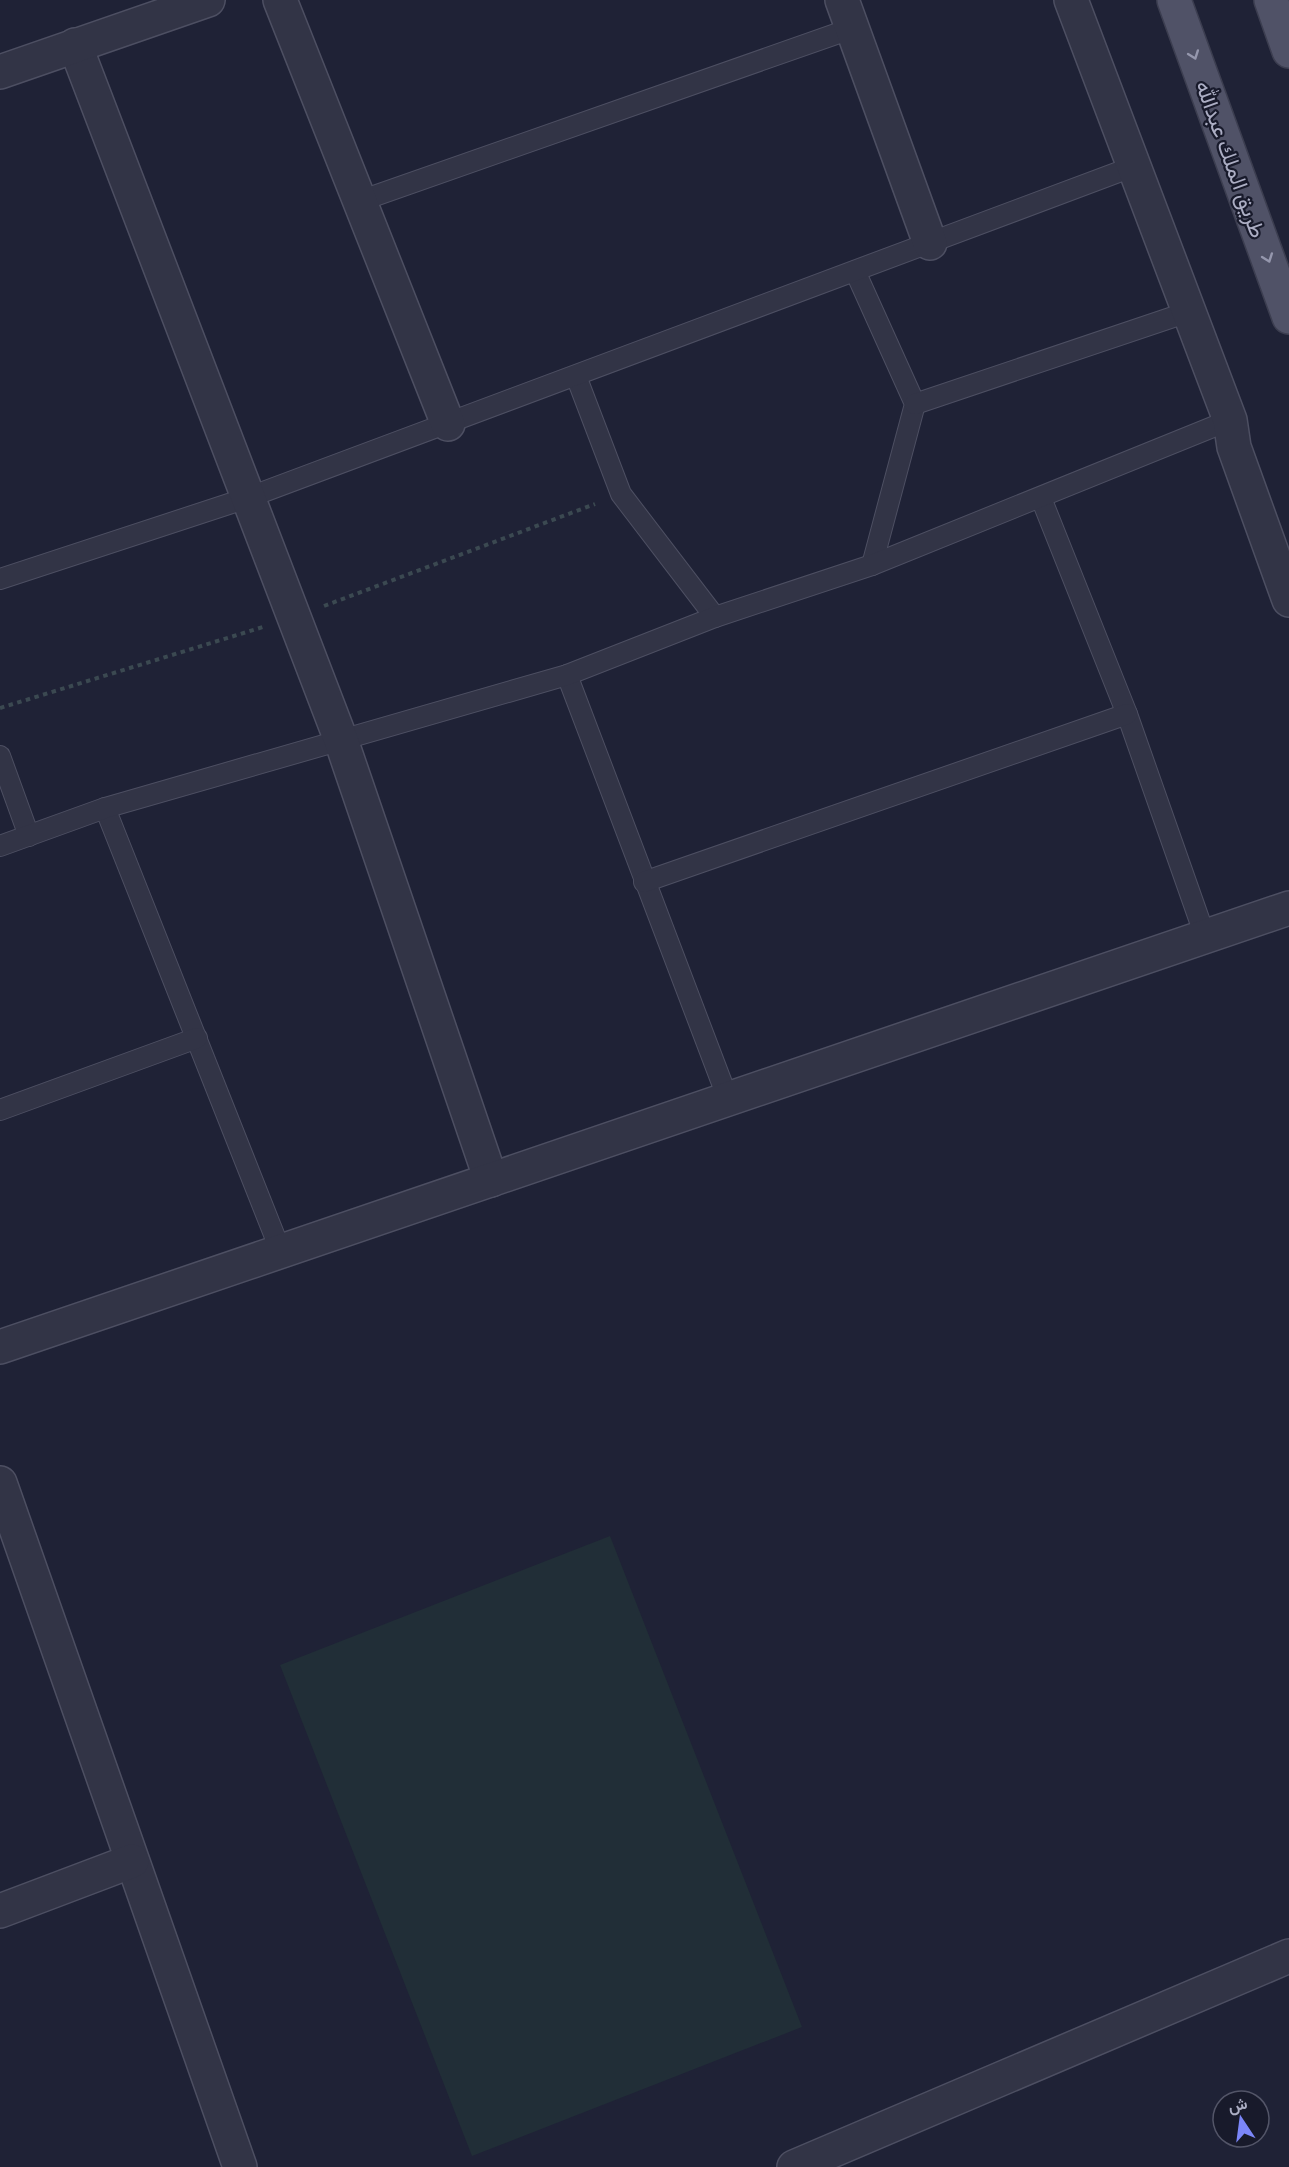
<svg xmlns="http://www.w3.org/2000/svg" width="1289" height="2167" viewBox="0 0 1289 2167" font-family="'PT Sans Narrow',Vazirmatn,sans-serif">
	<rect width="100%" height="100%" fill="#1f2236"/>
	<!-- green -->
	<path fill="#212e37" d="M610 1536 802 2027 472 2156 280 1665Z"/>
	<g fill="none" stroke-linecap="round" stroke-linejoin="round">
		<defs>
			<g id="service">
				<path d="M360 201 853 28"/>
				<path d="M855 271 915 404 872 565"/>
				<path d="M576 376 621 494 715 617"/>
				<path d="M915 404 1188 312"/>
				<path d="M1041 498 1127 714 1205 936"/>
				<path d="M0 579 247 498 1132 167"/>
				<path d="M567 675 728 1099"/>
				<path d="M0 756 29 836"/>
				<path d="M105 808 281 1252"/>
				<path d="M0 846 105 808 567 675 715 617 872 565 1230 420"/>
				<path d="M644 882 1127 714"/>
				<path d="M0 1110 197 1038"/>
			</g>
			<g id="minor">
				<path d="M280 0 448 424"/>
				<path d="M842 0 930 243"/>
				<path d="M1071 0 1230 420 1234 447 1289 600"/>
				<path d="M75 45 341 740 491 1180"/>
				<path d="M0 72 208 0"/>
				<path d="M0 1347 1289 908"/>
				<path d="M0 1483 240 2167"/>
				<path d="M0 1911 132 1861"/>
				<path d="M794 2167 1289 1956"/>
			</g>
			<g id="primary">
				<path d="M1174 0 1289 317"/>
				<path d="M1271 0 1289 51"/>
			</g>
		</defs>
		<!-- service casing -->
		<use href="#service" stroke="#4d4f62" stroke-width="22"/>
		<!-- minor casing -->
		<use href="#minor" stroke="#4d4f62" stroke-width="36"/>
		<!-- primary casing -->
		<use href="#primary" stroke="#3c3e50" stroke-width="36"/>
		<!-- path -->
		<g stroke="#3b4951" stroke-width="4" stroke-dasharray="4.5 4.5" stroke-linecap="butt">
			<path d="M324 606 595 504"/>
			<path d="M0 708 263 627"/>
		</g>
		<!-- service -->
		<use href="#service" stroke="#323446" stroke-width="20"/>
		<!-- minor -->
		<use href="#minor" stroke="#323446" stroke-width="33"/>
		<!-- primary -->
		<use href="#primary" stroke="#505267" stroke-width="33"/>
	</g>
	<!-- one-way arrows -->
	<defs><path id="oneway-chevron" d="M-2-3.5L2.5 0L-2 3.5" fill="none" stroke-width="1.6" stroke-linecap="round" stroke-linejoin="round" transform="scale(1.5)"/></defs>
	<g stroke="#9597ad">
		<use href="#oneway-chevron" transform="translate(1194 55) rotate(70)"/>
		<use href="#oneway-chevron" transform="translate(1268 258) rotate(70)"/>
	</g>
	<g text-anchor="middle" stroke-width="4.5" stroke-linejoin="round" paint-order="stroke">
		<!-- street labels -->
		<g font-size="22" fill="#acaec4" stroke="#181a2b">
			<text transform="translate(1231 159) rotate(70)" y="8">طريق الملك عبدالله</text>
		</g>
	</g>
	<!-- north arrow -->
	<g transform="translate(1241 2119) rotate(347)"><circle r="28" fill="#181a2b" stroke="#535568" stroke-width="1.5"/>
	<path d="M0-4.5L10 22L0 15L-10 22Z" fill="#7b86f9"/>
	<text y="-9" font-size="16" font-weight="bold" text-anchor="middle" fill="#acaec4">ش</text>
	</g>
</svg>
